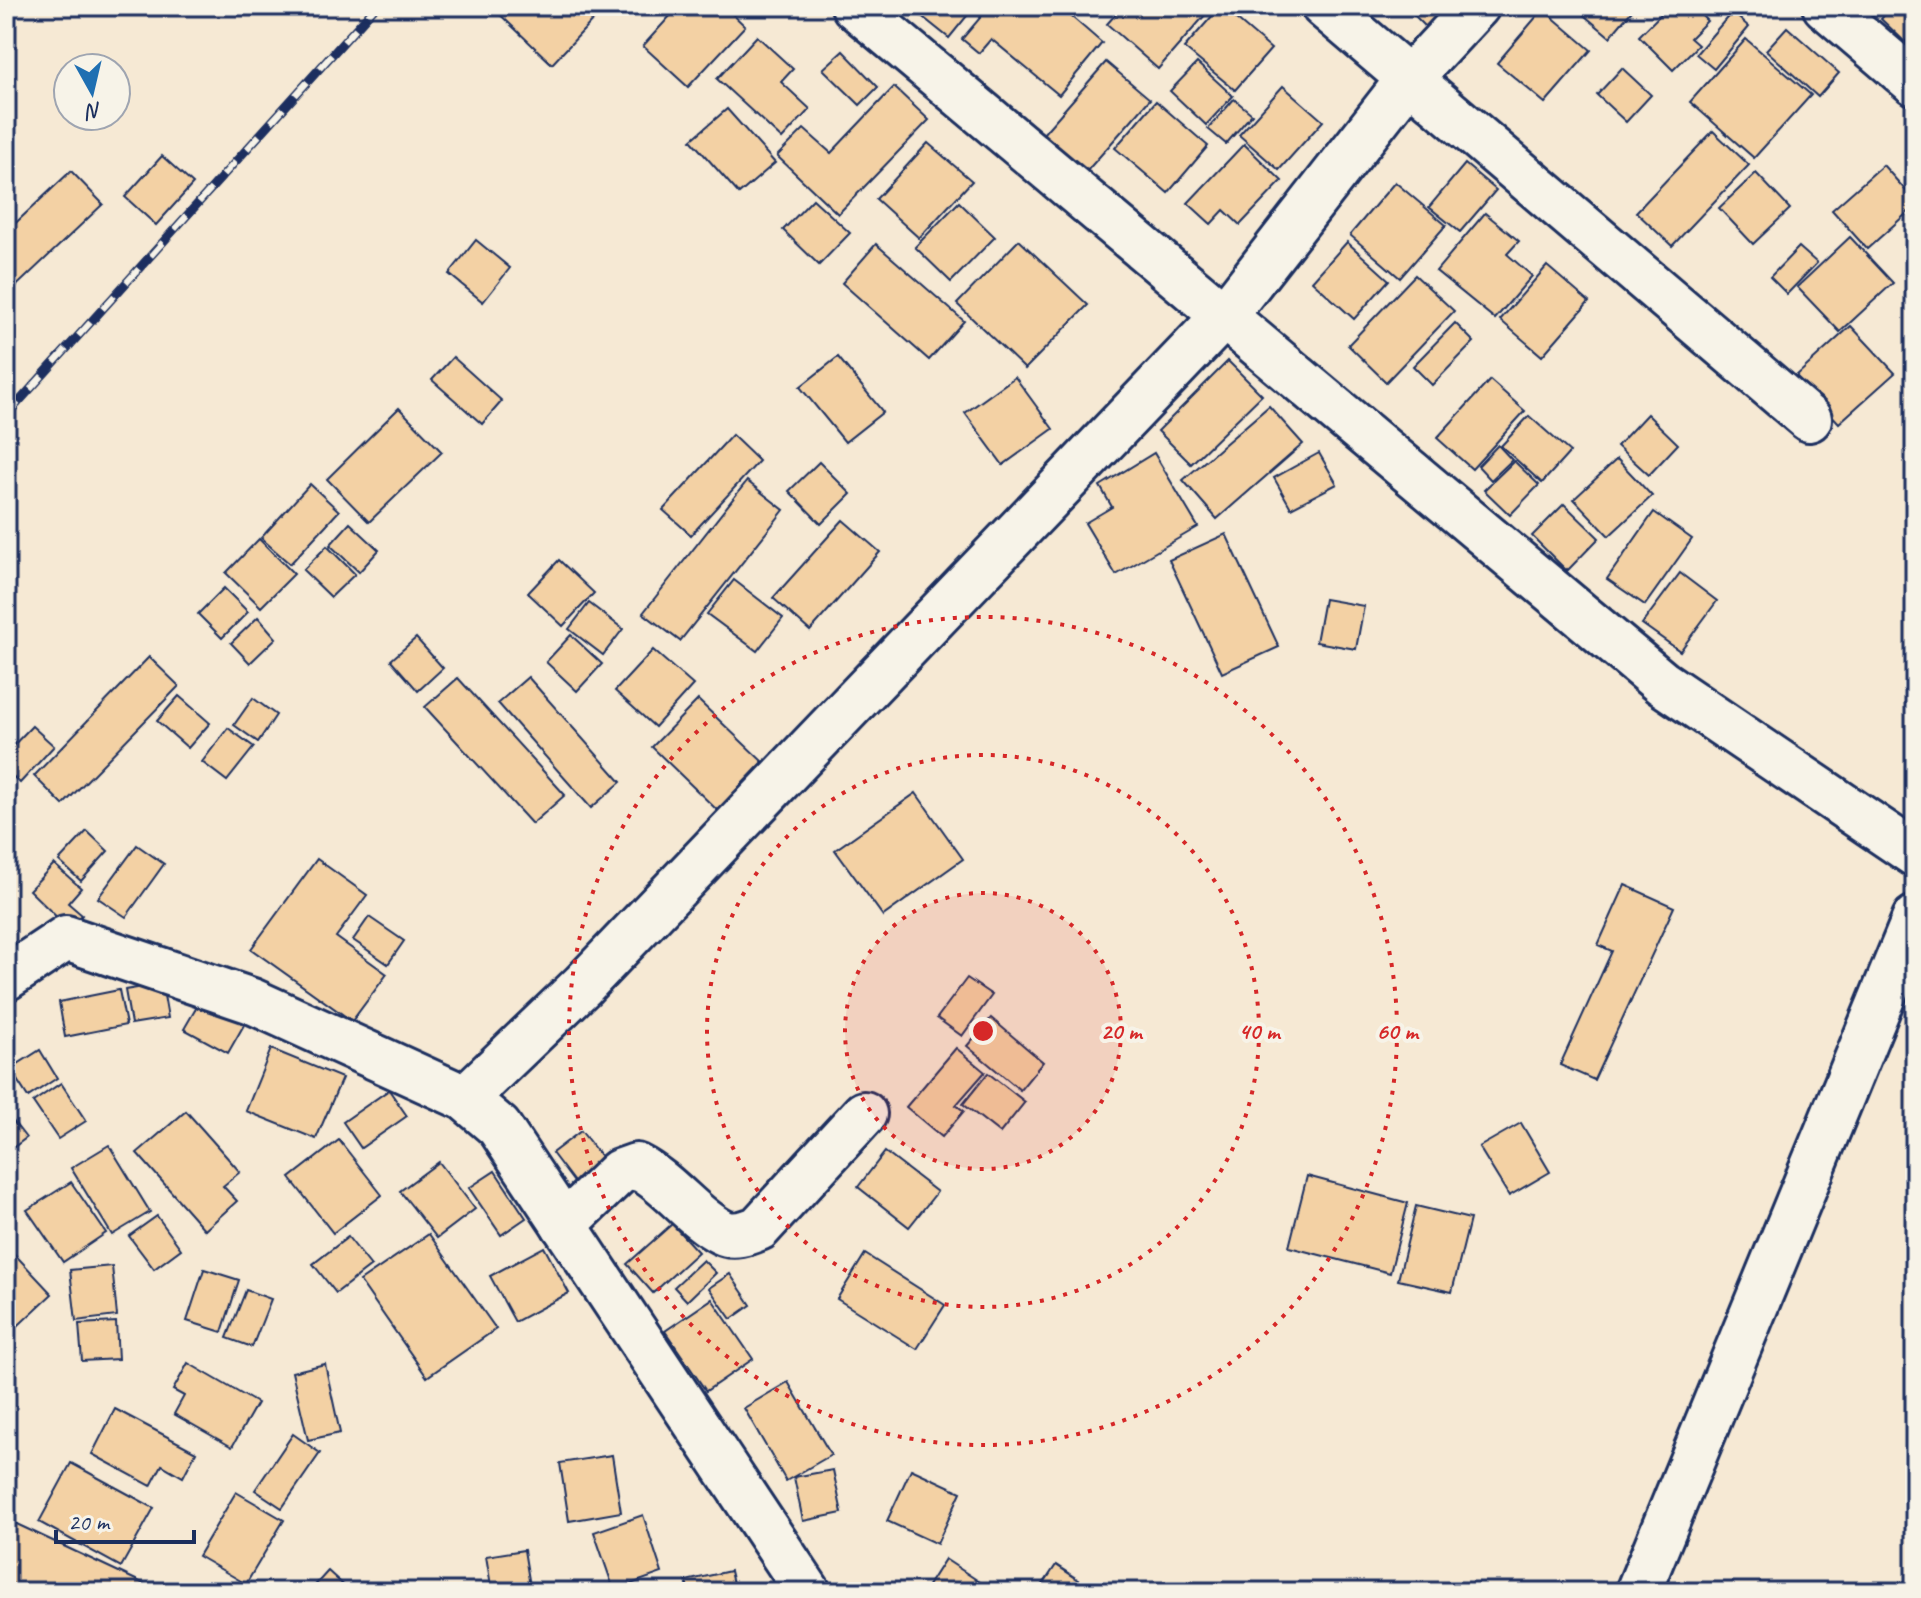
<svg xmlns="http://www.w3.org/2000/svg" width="1921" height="1598" viewBox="0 0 1921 1598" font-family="Caveat,sans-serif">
	<rect width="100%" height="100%" fill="#f6e9d4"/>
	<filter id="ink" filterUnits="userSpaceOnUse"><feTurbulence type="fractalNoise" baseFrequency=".0125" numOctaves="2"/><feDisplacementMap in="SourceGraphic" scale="16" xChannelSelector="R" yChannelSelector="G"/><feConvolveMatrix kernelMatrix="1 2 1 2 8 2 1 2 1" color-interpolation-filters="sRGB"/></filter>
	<g filter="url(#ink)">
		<!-- building -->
		<g fill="#f3d1a4" stroke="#1b2f5e" stroke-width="2">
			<path d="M491 6H584L596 17 552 64Z"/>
			<path d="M679 6H724L745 26 688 87 643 46Z"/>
			<path d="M909 6H975L949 38Z"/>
			<path d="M990 6H1071L1066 12 1102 43 1059 95 991 39 979 53 962 39Z"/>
			<path d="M1123 6H1213L1158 69 1107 24Z"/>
			<path d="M1221 6 1271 49 1235 90 1184 48Z"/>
			<path d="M1405 6H1455L1430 31Z"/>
			<path d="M1573 6H1636L1610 37Z"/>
			<path d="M1669 6H1692L1707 21 1690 38 1698 45 1673 70 1639 36Z"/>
			<path d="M1892 6H1915V31L1905 42 1881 19Z"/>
			<path d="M1543 9 1591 50 1545 103 1497 63Z"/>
			<path d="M1732 12 1749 27 1714 69 1696 54Z"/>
			<path d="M1787 27 1839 73 1818 97 1766 50Z"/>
			<path d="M757 36 793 69 781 82 810 109 782 139 717 79Z"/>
			<path d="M1746 39 1811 95 1754 158 1690 102Z"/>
			<path d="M843 51 878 87 860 105 823 69Z"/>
			<path d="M1106 62 1150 99 1086 172 1043 134Z"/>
			<path d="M1197 63 1233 96 1206 125 1170 91Z"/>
			<path d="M1622 68 1651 95 1626 122 1597 95Z"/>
			<path d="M1283 86 1323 121 1279 170 1239 135Z"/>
			<path d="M894 87 929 120 838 214 777 156 804 129 831 153Z"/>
			<path d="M1234 99 1252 114 1226 144 1208 129Z"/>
			<path d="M1156 101 1208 146 1168 193 1115 148Z"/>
			<path d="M727 109 775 163 739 194 691 140Z"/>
			<path d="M1713 131 1749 165 1672 246 1636 212Z"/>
			<path d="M928 143 972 181 919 238 876 199Z"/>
			<path d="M1244 144 1282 181 1240 225 1224 210 1211 224 1188 203Z"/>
			<path d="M162 156 193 184 156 225 125 197Z"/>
			<path d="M1465 164 1496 190 1460 232 1429 207Z"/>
			<path d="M1883 165 1915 201V206L1867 249 1832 210Z"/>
			<path d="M71 171 103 204 6 296V232Z"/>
			<path d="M1756 173 1790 209 1753 244 1719 208Z"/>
			<path d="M1395 182 1446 225 1400 278 1350 235Z"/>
			<path d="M813 199 850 233 819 265 783 230Z"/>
			<path d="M959 202 995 237 951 282 915 247Z"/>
			<path d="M1485 213 1519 241 1507 254 1532 276 1495 319 1436 271Z"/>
			<path d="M1850 237 1893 283 1840 332 1797 287Z"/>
			<path d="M476 240 510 268 483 302 449 274Z"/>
			<path d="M1019 240 1088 305 1025 369 957 304Z"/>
			<path d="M1347 242 1389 280 1354 319 1312 281Z"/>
			<path d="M876 244 964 321 929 360 842 283Z"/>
			<path d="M1799 247 1817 263 1787 294 1770 277Z"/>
			<path d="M1547 266 1589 302 1542 356 1500 320Z"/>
			<path d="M1415 275 1454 311 1386 382 1348 345Z"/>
			<path d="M1455 323 1474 342 1432 385 1413 366Z"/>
			<path d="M1851 326 1895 373 1839 423 1796 376Z"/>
			<path d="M453 357 502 401 482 424 432 380Z"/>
			<path d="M838 357 883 412 845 442 800 387Z"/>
			<path d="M1228 361 1262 395 1191 464 1158 431Z"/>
			<path d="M1015 377 1053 429 1003 465 965 413Z"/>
			<path d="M1490 380 1525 411 1472 469 1437 438Z"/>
			<path d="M1269 406 1303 444 1217 519 1183 480Z"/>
			<path d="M399 408 442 452 369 522 327 479Z"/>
			<path d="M1647 414 1678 444 1649 475 1617 446Z"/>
			<path d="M1529 416 1570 452 1542 483 1501 446Z"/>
			<path d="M732 435 759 461 691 535 663 510Z"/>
			<path d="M1498 445 1512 460 1491 480 1478 466Z"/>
			<path d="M1154 453 1198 527 1116 575 1085 523 1112 507 1100 486Z"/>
			<path d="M1319 453 1337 484 1291 508 1274 478Z"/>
			<path d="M1617 459 1652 496 1609 536 1574 499Z"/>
			<path d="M1514 461 1539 485 1510 515 1484 490Z"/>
			<path d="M819 462 851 494 821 524 789 491Z"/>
			<path d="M747 481 784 510 680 641 643 613Z"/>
			<path d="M310 484 339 511 290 564 261 538Z"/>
			<path d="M1564 504 1599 538 1567 571 1532 536Z"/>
			<path d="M1654 512 1692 539 1645 605 1607 579Z"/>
			<path d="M843 520 880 552 810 631 773 598Z"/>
			<path d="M350 523 379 550 359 572 330 545Z"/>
			<path d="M1226 534 1279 647 1222 673 1169 560Z"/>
			<path d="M259 539 294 574 261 607 226 573Z"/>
			<path d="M327 546 355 574 331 597 303 570Z"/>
			<path d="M559 560 594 593 563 626 528 593Z"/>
			<path d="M1680 573 1717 601 1680 651 1642 624Z"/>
			<path d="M734 580 783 618 757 651 707 614Z"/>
			<path d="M224 588 248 612 222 638 198 614Z"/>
			<path d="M1324 599 1364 606 1356 649 1316 642Z"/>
			<path d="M589 603 623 629 603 655 569 629Z"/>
			<path d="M258 617 276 638 250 663 231 643Z"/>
			<path d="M571 635 602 664 577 691 546 662Z"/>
			<path d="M416 638 443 668 418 691 391 660Z"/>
			<path d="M653 650 693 685 655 727 615 691Z"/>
			<path d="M149 657 179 686 63 805 34 776Z"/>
			<path d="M528 677 621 782 591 808 498 703Z"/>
			<path d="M458 678 565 795 532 824 425 707Z"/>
			<path d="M179 696 210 723 188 748 157 721Z"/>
			<path d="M253 698 276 715 258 742 234 725Z"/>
			<path d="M698 700 763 762 717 810 652 747Z"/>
			<path d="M32 726 54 746 20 783 6 770V753Z"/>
			<path d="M228 728 254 747 227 781 202 762Z"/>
			<path d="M916 793 963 859 883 916 835 850Z"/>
			<path d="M87 831 108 851 81 881 59 861Z"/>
			<path d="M137 845 164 864 126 917 98 898Z"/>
			<path d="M317 859 367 895 336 937 387 974 352 1021 251 949Z"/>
			<path d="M54 864 81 888 68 903 82 915 69 929 29 890Z"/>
			<path d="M1625 885 1674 907 1594 1080 1560 1065 1612 951 1598 945Z"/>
			<path d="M369 917 404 941 388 964 353 940Z"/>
			<path d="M967 978 992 995 962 1036 937 1018Z"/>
			<path d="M162 984 168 1018 131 1024 125 990Z"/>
			<path d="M119 990 126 1025 65 1037 59 1002Z"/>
			<path d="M202 998 245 1023 228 1053 184 1029Z"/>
			<path d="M991 1018 1043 1062 1020 1090 967 1046Z"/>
			<path d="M956 1048 985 1072 956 1105 964 1111 942 1137 906 1107Z"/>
			<path d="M271 1049 342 1078 316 1139 246 1111Z"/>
			<path d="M40 1050 57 1078 28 1097 10 1069Z"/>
			<path d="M988 1073 1025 1102 1000 1133 963 1104Z"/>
			<path d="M61 1083 86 1121 58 1139 33 1102Z"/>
			<path d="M389 1090 407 1116 361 1148 343 1122Z"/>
			<path d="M186 1111 240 1172 223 1186 237 1201 205 1230 137 1153Z"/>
			<path d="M6 1112 26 1138 6 1153Z"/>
			<path d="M1521 1123 1550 1172 1509 1196 1479 1147Z"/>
			<path d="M581 1131 607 1164 577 1186 552 1153Z"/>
			<path d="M339 1140 382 1195 333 1233 290 1178Z"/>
			<path d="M109 1145 150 1212 112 1235 71 1168Z"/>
			<path d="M885 1152 937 1192 909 1227 858 1187Z"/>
			<path d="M439 1162 475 1209 437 1238 400 1191Z"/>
			<path d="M495 1171 526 1218 501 1235 469 1188Z"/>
			<path d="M1307 1176 1408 1203 1390 1273 1289 1247Z"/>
			<path d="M71 1182 106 1233 63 1262 27 1210Z"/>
			<path d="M1416 1206 1470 1219 1452 1292 1398 1280Z"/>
			<path d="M157 1216 181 1249 154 1269 129 1236Z"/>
			<path d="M672 1224 698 1252 653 1293 627 1264Z"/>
			<path d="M429 1234 496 1329 427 1377 360 1281Z"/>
			<path d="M348 1237 371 1266 336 1293 313 1264Z"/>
			<path d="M6 1245 52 1294 6 1337Z"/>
			<path d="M544 1247 569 1293 515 1322 490 1276Z"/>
			<path d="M865 1254 945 1305 917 1349 837 1299Z"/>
			<path d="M703 1260 716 1273 687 1301 674 1287Z"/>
			<path d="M112 1266 117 1316 76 1321 70 1270Z"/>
			<path d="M204 1269 239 1280 222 1332 187 1321Z"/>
			<path d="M730 1274 751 1305 731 1319 709 1288Z"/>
			<path d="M246 1290 271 1299 252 1347 227 1338Z"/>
			<path d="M712 1299 753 1359 706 1391 665 1331Z"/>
			<path d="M116 1322 118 1359 82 1361 79 1324Z"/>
			<path d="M188 1363 257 1403 232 1447 174 1414 184 1396 173 1390Z"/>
			<path d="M325 1364 340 1433 308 1440 292 1372Z"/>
			<path d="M788 1382 831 1455 786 1481 744 1408Z"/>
			<path d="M115 1409 196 1452 183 1477 162 1465 151 1486 92 1454Z"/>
			<path d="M293 1434 320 1453 282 1508 255 1490Z"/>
			<path d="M612 1455 621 1512 569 1521 560 1463Z"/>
			<path d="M71 1463 154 1508 121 1567 39 1522Z"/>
			<path d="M911 1469 961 1492 937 1544 887 1521Z"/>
			<path d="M833 1470 842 1513 803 1521 794 1477Z"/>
			<path d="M236 1492 284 1520 246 1584 198 1556Z"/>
			<path d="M643 1515 662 1573 614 1590 594 1532Z"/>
			<path d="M6 1519 153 1588 150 1592H30L6 1581Z"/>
			<path d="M524 1550 531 1592H492L486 1556Z"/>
			<path d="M945 1559 995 1592H924Z"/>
			<path d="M1056 1565 1097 1592H1038Z"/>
			<path d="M328 1571 351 1592H309Z"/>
			<path d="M730 1571 735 1592H689L686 1581Z"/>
		</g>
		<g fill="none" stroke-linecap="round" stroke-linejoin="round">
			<defs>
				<g id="minor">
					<path d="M854 6 1662 683 1915 854"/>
					<path d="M1324 6 1809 419"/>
					<path d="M1825 6 1915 83"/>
					<path d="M6 978 66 938 252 1001 465 1098 499 1127 808 1592"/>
					<path d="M465 1098 583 985 1224 316 1408 80 1477 6"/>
					<path d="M564 1225 619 1172 636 1166C670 1183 693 1218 722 1232 734 1238 747 1233 759 1228L864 1114"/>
					<path d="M1638 1592 1915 918"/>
				</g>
			</defs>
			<!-- minor casing -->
			<use href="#minor" stroke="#1b2f5e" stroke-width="50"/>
			<!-- minor -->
			<use href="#minor" stroke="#f7f3e8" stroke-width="44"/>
			<defs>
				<path id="rail" d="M6 416 376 6"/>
			</defs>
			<!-- rail casing -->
			<use href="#rail" stroke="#1b2f5e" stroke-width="9"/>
			<!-- rail -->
			<use href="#rail" stroke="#f7f3e8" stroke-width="6" stroke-dasharray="18" stroke-linecap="butt"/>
		</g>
	</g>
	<!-- distance rings -->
	<circle cx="983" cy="1031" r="138" fill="#d62828" fill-opacity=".12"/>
	<g fill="none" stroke="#d62828" stroke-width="4" stroke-dasharray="4 8">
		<circle cx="983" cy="1031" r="138"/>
		<circle cx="983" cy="1031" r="276"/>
		<circle cx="983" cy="1031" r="414"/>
	</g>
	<circle cx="983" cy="1031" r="12" fill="#d62828" stroke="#f7f3e8" stroke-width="4"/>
	<g font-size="24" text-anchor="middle" font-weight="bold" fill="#d62828" stroke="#f7f3e8" stroke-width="8" stroke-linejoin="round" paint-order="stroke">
		<text x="1121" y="1039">20 m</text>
		<text x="1259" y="1039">40 m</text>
		<text x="1397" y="1039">60 m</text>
	</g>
	<!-- margin -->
	<rect width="1921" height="1598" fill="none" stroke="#f7f3e8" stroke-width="32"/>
	<rect x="16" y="16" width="1889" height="1566" fill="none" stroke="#1b2f5e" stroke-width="3" filter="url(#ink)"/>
	<!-- north arrow -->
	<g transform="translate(92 92) rotate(172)"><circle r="38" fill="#f7f3e8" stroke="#9fa5b1" stroke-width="2"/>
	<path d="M0-6L14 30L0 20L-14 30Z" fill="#1f6fb2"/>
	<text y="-12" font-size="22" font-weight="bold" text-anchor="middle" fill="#1b2f5e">N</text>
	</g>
	<!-- scale -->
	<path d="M56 1530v12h138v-12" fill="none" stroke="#1b2f5e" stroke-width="4"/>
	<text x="68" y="1530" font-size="24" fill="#1b2f5e" stroke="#f7f3e8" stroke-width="6" paint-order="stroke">20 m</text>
</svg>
